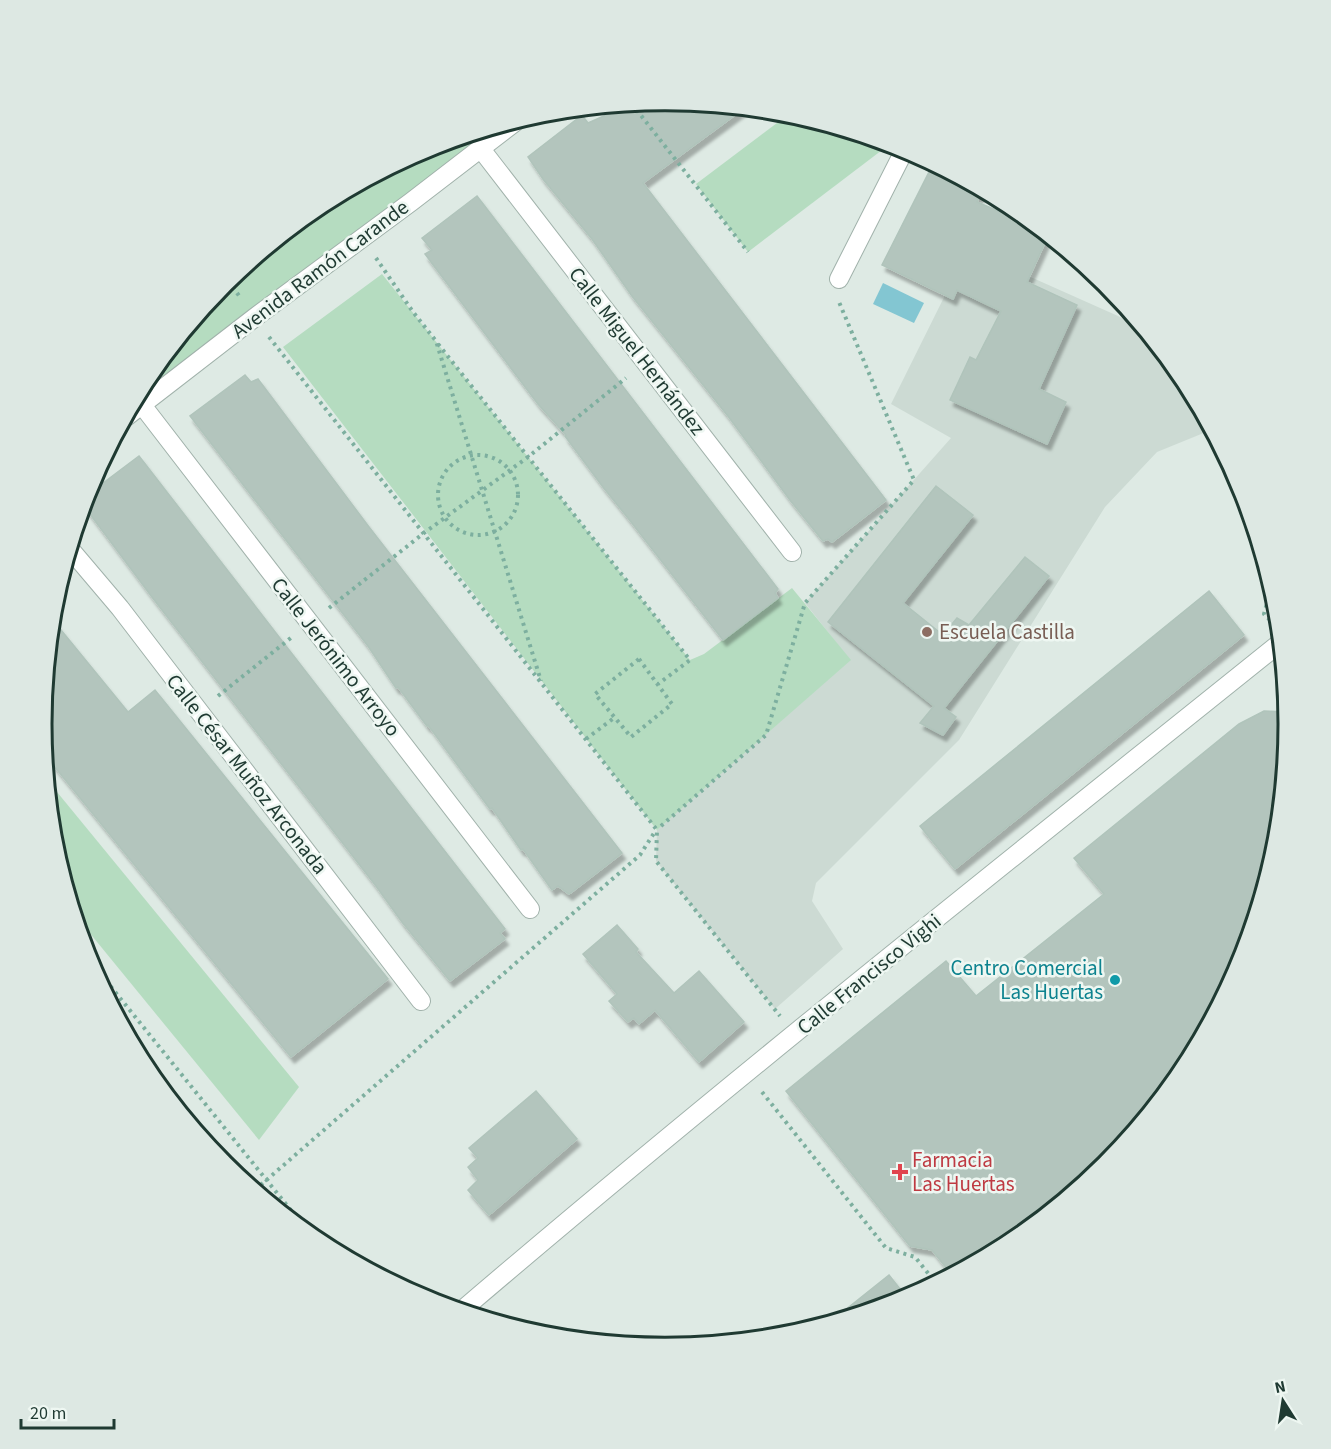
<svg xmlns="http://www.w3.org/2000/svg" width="1331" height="1449" viewBox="0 0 1331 1449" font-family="'Source Sans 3',sans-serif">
	<defs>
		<filter id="shadow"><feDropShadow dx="3.5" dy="6" stdDeviation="1.5" flood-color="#0004"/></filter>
	</defs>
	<rect width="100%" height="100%" fill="#deeae4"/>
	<!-- built -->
	<path fill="#ccdad3" d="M968 249 1118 316 1145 331 1184 378 1211 430 1157 452 1105 507 959 740 816 883 812 901 843 949 775 1009 656 861 657 830 850 660 805 603 951 438 891 404Z"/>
	<!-- green -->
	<g fill="#b5dcc0">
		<path d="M789 114 890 144 748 252 696 184Z"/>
		<path d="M514 122 127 416 147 378 225 283 319 206 427 148Z"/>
		<path d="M382 274 690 660 704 654 792 588 851 660 657 830 283 347Z"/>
		<path d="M48 781 299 1087 259 1140 75 915 54 846Z"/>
	</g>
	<!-- water -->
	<path fill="#83c6d2" d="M883 283 924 303 914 323 873 304Z"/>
	<!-- building -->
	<g fill="#b3c5bd" stroke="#b0c4bb" stroke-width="1.5" filter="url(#shadow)">
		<path d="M666 101 743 109 643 183 886 500 832 542 828 539 823 541 790 500 728 416 632 296 592 239 543 179 528 157 582 115 588 123 631 104Z"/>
		<path d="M933 164 982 190 977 202 1039 228 1048 236 1027 282 1077 305 1039 389 1066 402 1047 444 950 400 970 357 976 360 1001 311 957 290 953 299 882 265Z"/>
		<path d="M477 196 778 589 775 593 778 598 723 640 628 518 603 487 565 436 566 435 538 404 425 254 432 250 422 238Z"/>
		<path d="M245 375 251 382 258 379 369 527 622 853 569 894 558 886 552 890 523 849 521 850 492 808 490 809 428 725 427 726 398 687 396 688 368 646 190 416Z"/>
		<path d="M139 456 505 929 500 933 505 939 450 981 402 922 376 886 152 597 84 506 86 496Z"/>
		<path d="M936 486 973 515 903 603 943 635 957 618 969 625 1025 557 1049 576 944 708 956 717 943 735 920 723 934 706 828 622Z"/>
		<path d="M1209 591 1244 635 955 869 920 826Z"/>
		<path d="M52 619 128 712 155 690 388 979 291 1057 45 755 42 724Z"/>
		<path d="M1264 711 1288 712 1289 725 1277 846 1241 963 1184 1071 1106 1166 1012 1243 952 1275 932 1250 910 1246 786 1091 946 961 976 996 1104 894 1074 858 1239 724Z"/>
		<path d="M617 925 638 949 636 952 674 993 699 971 744 1022 699 1062 655 1010 639 1024 634 1018 628 1022 609 1001 617 994 583 954Z"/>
		<path d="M536 1091 577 1139 489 1215 468 1190 478 1180 468 1167 478 1158 469 1148Z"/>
		<path d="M889 1275 908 1299 830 1323V1322Z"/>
	</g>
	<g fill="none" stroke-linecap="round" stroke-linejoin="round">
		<defs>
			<g id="street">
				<path d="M481 149 792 552"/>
				<path d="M839 279 905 149"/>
				<path d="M142 405 530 909"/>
				<path d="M126 417 254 318 411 202 515 122"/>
				<path d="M70 549 120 608 421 1001"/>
				<path d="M461 1311C729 1082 1006 863 1281 642"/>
			</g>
		</defs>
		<!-- street casing -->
		<use href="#street" stroke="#a1b2ab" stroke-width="20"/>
		<!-- path -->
		<g stroke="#7daf9f" stroke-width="4" stroke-dasharray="3 4.5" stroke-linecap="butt">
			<path d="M632 104 748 252"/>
			<path d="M376 258 413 312 436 341 541 681"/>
			<path d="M228 281 240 297"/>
			<path d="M269 337 657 830 656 861 780 1016"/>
			<path d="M438 344 690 660 658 684"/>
			<circle cx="478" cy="495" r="40"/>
			<path d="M329 608 424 533 528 457 626 378"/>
			<path d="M1270 620 1264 614 1272 585"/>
			<path d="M639 659 672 704 631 737 595 694Z"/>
			<path d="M218 696 292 637"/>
			<path d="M586 739 614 718"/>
			<path d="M661 826 766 735 805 603 914 480 839 302"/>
			<path d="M87 957 314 1239"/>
			<path d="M762 1092 886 1248 915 1257 936 1283"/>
			<path d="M255 1190 640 855 656 830"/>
		</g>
		<!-- street -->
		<use href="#street" stroke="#fff" stroke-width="18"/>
	</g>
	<!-- markers -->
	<circle fill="#8d6e63" stroke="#eef7f2" stroke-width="2" cx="927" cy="632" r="6"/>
	<circle fill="#0f9aa8" stroke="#eef7f2" stroke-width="2" cx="1115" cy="980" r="6"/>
	<path fill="#e0444e" stroke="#eef7f2" stroke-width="2" d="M897 1163h6v6h6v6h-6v6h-6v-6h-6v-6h6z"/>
	<g text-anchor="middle" stroke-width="5" stroke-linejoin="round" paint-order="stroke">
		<!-- street labels -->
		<g font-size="21" fill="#1f3a32" stroke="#eef7f2">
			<text transform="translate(320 269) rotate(-37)" y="7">Avenida Ramón Carande</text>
			<text transform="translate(637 351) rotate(52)" y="7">Calle Miguel Hernández</text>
			<text transform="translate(336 657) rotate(52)" y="7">Calle Jerónimo Arroyo</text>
			<text transform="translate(247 774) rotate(52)" y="7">Calle César Muñoz Arconada</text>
			<text transform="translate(869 974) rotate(-39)" y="7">Calle Francisco Vighi</text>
		</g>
		<!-- education labels -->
		<g font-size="21" fill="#785e54" stroke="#eef7f2" text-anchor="start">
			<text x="939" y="639">Escuela Castilla</text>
		</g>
		<!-- culture labels -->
		<g font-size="21" fill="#0d838f" stroke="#eef7f2" text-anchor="end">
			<text x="1103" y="975">Centro Comercial<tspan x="1103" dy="24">Las Huertas</tspan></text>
		</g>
		<!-- health labels -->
		<g font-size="21" fill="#be3a42" stroke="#eef7f2" text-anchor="start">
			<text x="912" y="1167">Farmacia<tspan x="912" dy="24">Las Huertas</tspan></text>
		</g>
	</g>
	<!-- crop -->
	<path d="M0 0H1331V1449H0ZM52 724a613 613 0 1 1 1226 0a613 613 0 1 1-1226 0Z" fill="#dde8e3" fill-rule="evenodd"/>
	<path fill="none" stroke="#1f3a32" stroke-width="3" d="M52 724a613 613 0 1 1 1226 0a613 613 0 1 1-1226 0Z"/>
	<!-- north arrow -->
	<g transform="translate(1283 1401) rotate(348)" stroke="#eef7f2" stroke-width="4.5" paint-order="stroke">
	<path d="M0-4.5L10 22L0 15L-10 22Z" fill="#1f3a32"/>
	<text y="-9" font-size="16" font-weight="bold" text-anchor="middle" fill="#1f3a32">N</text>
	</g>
	<!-- scale -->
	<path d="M21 1419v9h93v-9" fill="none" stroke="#1f3a32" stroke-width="3"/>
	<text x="30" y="1419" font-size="18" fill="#1f3a32" stroke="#eef7f2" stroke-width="4.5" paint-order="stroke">20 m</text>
</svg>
